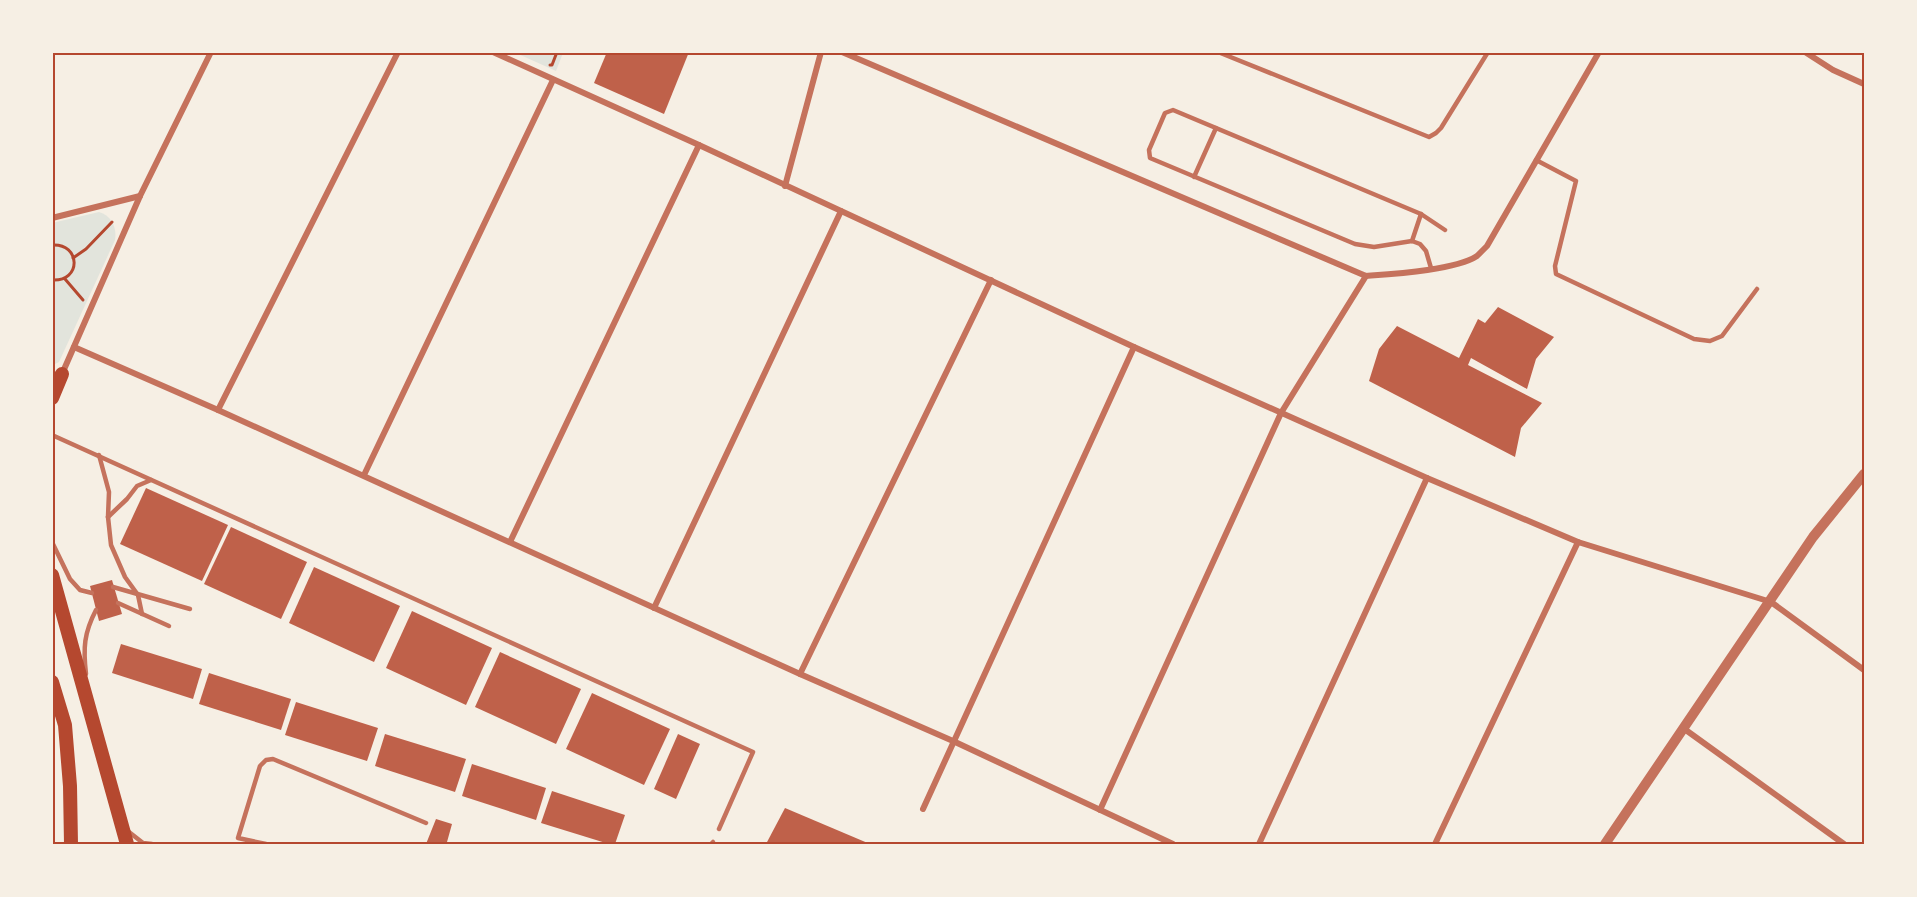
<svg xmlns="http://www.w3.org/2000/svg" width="1917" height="897" viewBox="0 0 1917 897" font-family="'Space Grotesk',sans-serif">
	<rect width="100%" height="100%" fill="#f6efe4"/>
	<!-- green -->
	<g fill="#e2e4dc">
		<path d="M516 53H563L556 71Z"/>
		<path d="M99 212C112 216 117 228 115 240L59 362 53 365 52 223Z"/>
	</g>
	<!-- building -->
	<g fill="#bf614a">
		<path d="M607 52H689L664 114 594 83Z"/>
		<path d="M1498 307 1554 337 1536 359 1527 389 1471 358 1468 365 1542 403 1521 428 1515 457 1369 381 1379 349 1397 326 1459 358 1478 319 1485 323Z"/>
		<path d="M146 488 228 525 202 581 120 544Z"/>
		<path d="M231 527 307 562 281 619 204 584Z"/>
		<path d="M314 567 400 606 374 662 289 623Z"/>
		<path d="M112 580 122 614 99 621 90 586Z"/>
		<path d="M412 611 492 648 466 705 386 668Z"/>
		<path d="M121 644 202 669 193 699 112 673Z"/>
		<path d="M500 652 581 689 556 744 475 707Z"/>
		<path d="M209 673 291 699 281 730 199 704Z"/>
		<path d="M592 693 670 729 644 785 566 749Z"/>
		<path d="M296 702 378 728 367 761 285 735Z"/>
		<path d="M385 734 466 759 455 792 375 766Z"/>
		<path d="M678 734 700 744 676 799 654 789Z"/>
		<path d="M472 764 546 788 536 820 462 796Z"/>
		<path d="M552 791 625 815 615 844H609L541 823Z"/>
		<path d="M785 808 870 844H766Z"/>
		<path d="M436 819 452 824 447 842 453 844H426Z"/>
	</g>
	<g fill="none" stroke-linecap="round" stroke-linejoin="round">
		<!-- path -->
		<g stroke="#b5482f" stroke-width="3">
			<path d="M550 65H552L557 52"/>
			<path d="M52 245C81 243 82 282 52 280"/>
			<path d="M73 258 86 249 112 222"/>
			<path d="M65 279 83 300"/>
		</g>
		<!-- service -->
		<g stroke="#c5725c" stroke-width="4.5">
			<path d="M1218 52 1429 137 1436 133 1441 128 1488 52"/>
			<path d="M1536 160 1576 181 1555 266 1556 274 1694 339 1710 341 1722 336 1757 289"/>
			<path d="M1194 177 1216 128"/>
			<path d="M1412 241 1421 214"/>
			<path d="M1431 268 1426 251 1420 244 1412 241 1374 247 1355 244 1150 158 1149 150 1165 113 1173 110 1421 214 1445 230"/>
			<path d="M52 435 753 752 719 829"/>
			<path d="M99 455 109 492 108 517 111 545 125 577 138 595 142 614"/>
			<path d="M108 517 127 499 137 486 151 480"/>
			<path d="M52 542 70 579 80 590 92 593"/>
			<path d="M113 587 190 609"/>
			<path d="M118 603 169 626"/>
			<path d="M86 674C83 648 84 633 96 610"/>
			<path d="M129 832 143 843 152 844"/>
			<path d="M266 844 238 838 260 766 266 760 273 759 426 823"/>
			<path d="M711 844 713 842"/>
		</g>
		<!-- minor -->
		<g stroke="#c5725c" stroke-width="6">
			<path d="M493 52 699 145 1134 347 1427 478 1578 542 1771 602 1864 670"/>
			<path d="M842 52 1366 276C1392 274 1456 270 1477 256 1480 253 1484 249 1487 246L1599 52"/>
			<path d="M1805 52 1833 70 1864 84"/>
			<path d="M785 186 821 52"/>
			<path d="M52 218 140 196"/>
			<path d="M74 347 218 410 800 674 953 741 1173 844"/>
			<path d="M52 375 62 374 140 196 211 52"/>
			<path d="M218 410 398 52"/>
			<path d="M364 475 553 80"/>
			<path d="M510 542 699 145"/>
			<path d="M654 608 841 211"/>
			<path d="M800 674 991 280"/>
			<path d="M1683 728 1844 844"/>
			<path d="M923 809 1134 347"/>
			<path d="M1100 810 1281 413 1366 276"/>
			<path d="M1259 844 1427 478"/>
			<path d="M1435 844 1578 542"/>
		</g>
		<!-- tertiary -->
		<path stroke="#c5725c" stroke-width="10" d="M1605 844 1813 537 1864 474"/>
		<!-- primary -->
		<g stroke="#b5482f" stroke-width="14">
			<path d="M52 398 62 374"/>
			<path d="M52 575 127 844"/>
			<path d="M52 682 65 725 70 786 71 844"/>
		</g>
	</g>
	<!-- border -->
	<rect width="1917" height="897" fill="none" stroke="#f6efe4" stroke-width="108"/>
	<rect x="54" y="54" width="1809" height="789" fill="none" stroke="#b5482f" stroke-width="2"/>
</svg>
